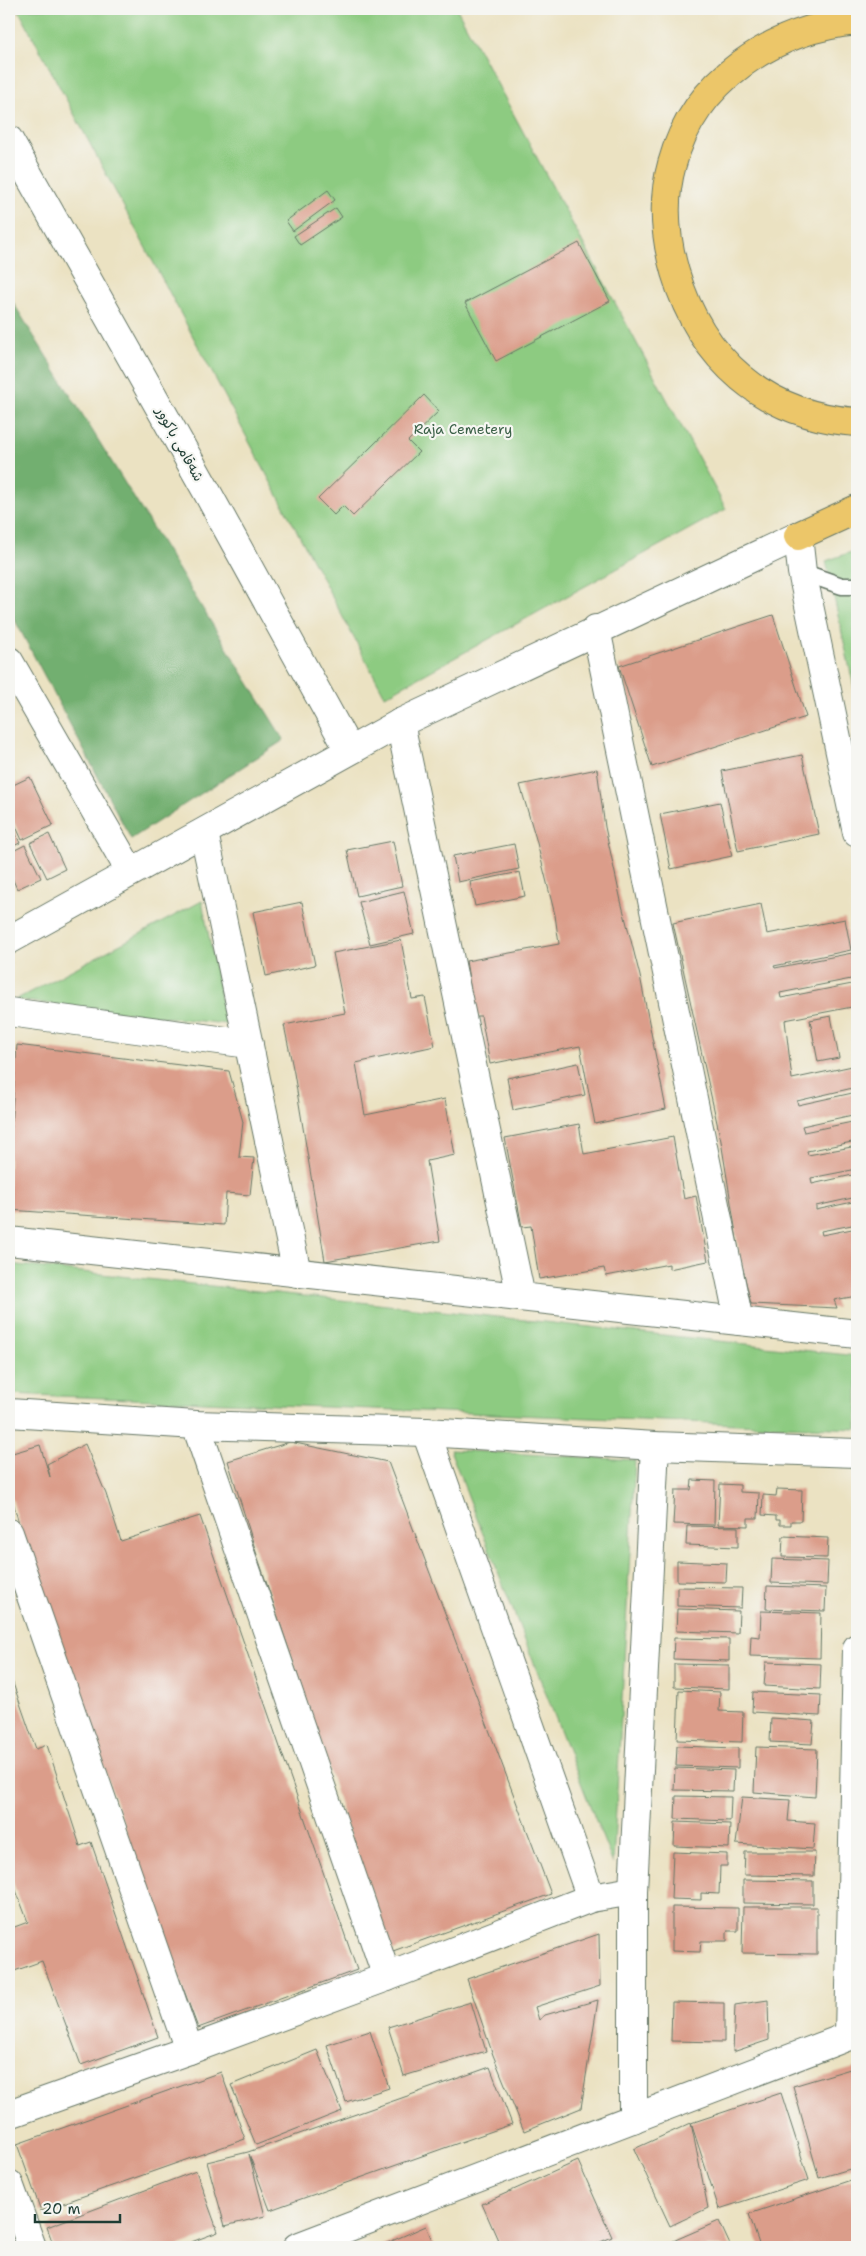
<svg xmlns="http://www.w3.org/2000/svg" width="866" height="2256" viewBox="0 0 866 2256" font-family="'Shantell Sans','Playpen Sans Arabic',sans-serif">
	<rect width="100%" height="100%" fill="#f6f6f2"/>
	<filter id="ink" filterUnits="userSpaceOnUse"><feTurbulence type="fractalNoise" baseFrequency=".02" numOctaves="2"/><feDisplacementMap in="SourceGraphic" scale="10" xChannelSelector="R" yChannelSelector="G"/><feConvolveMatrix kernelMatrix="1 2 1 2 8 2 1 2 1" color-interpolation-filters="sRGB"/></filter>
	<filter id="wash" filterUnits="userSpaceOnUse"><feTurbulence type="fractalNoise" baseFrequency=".0096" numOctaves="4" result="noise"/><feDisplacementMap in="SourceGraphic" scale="20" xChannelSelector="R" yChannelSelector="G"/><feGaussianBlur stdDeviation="1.12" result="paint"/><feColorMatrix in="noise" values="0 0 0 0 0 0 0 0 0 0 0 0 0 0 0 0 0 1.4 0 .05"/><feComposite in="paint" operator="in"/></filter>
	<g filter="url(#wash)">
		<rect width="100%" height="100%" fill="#ebe2c2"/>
		<!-- green -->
		<g fill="#8dcb81" stroke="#56845a">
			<path d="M18 9H457L726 509 385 696Z"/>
			<path d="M857 550V701L826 561Z"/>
			<path d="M202 901 226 1024 15 1000Z"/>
			<path d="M9 1264 857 1356V1429L9 1394Z"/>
			<path d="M450 1450 635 1460 613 1864Z"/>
		</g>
		<!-- forest -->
		<path fill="#72af6f" stroke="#487652" d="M9 296 284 740 131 839 9 609Z"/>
		<g id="blocks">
			<!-- building -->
			<g fill="#db9d8a">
				<path d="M328 190 335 200 293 231 286 221Z"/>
				<path d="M336 208 342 217 300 245 294 236Z"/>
				<path d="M579 243 610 301 496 361 465 303Z"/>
				<path d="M424 395 439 411 408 441 419 452 353 516 343 506 334 515 318 499Z"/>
				<path d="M773 615 806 717 652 767 619 666Z"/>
				<path d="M802 755 819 834 738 851 722 771Z"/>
				<path d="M597 769 605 827 621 901 640 976 666 1109 595 1124 580 1046 490 1064 481 1016H475L466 961 559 944 555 915 536 839 520 785Z"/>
				<path d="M30 777 53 825 22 840 9 811V787Z"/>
				<path d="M720 802 732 856 671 869 660 814Z"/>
				<path d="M9 819 20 843 9 848Z"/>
				<path d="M49 834 65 869 47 878 30 843Z"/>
				<path d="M393 841 402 886 357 896 347 850Z"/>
				<path d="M514 844 519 869 458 882 453 856Z"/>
				<path d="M25 845 41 878 17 889 9 871V853Z"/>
				<path d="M520 872 525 896 475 906 470 882Z"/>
				<path d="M404 891 414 934 370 944 359 902Z"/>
				<path d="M302 902 315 965 266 976 253 912Z"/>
				<path d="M761 904 767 934 845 919 851 950 774 966 775 968 852 953 856 978 780 993 781 998 857 983V1006L785 1020 792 1079 857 1065V1087L797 1101 798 1105 857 1092V1114L802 1126 804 1132 857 1121V1141L807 1151 808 1155 857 1146V1169L811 1178 812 1184 857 1174V1197L816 1206V1210L857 1201V1224L821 1231 822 1235 857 1228V1296L834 1300 837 1308 751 1304 739 1252 721 1141 673 923Z"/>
				<path d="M401 940 412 999 425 997 435 1046 356 1063 365 1115 445 1099 455 1155 427 1161 440 1241 325 1261 294 1073 284 1025 345 1013 333 953Z"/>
				<path d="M831 1016 839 1058 818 1062 810 1020Z"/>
				<path d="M17 1045 229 1071 243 1122 239 1157 254 1158 250 1195 226 1193 224 1225 9 1210V1152Z"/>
				<path d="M578 1063 585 1095 513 1110 507 1078Z"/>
				<path d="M579 1124 584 1154 673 1137 684 1199 696 1196 708 1261 669 1269V1264L606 1276 604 1268 539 1279 531 1226 522 1227 505 1138Z"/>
				<path d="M290 1442 388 1462 551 1894 393 1951 348 1831 325 1756 256 1552 228 1461Z"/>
				<path d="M85 1444 106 1494 121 1541 200 1516 357 1970 198 2028 161 1929 26 1548 9 1488V1454L40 1445 50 1477 47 1464Z"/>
				<path d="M692 1480 715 1481 714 1525 673 1524 675 1490H691Z"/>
				<path d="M720 1484 740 1485V1492L759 1493 758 1518H748V1526L718 1525Z"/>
				<path d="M777 1489 802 1490 801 1521H791V1525H780V1520H776V1516L762 1515 763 1495 776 1496Z"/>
				<path d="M687 1526 738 1527V1547L686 1545Z"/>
				<path d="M783 1536 828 1538 827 1558 782 1557Z"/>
				<path d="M772 1559 828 1561 827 1585 771 1583Z"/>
				<path d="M677 1561 727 1563 726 1582 677 1581Z"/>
				<path d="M767 1586 826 1588 825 1611 766 1609Z"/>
				<path d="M677 1587 742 1588 741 1608 677 1606Z"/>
				<path d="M677 1609 739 1611 738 1633 676 1631Z"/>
				<path d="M761 1611 821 1613 820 1658 750 1656 751 1636 760 1637Z"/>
				<path d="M674 1638 729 1639V1661L673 1659Z"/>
				<path d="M766 1662 821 1664 820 1689 764 1686Z"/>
				<path d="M674 1664 729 1665V1689L674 1687Z"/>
				<path d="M9 1672 36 1749 47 1745 80 1846 91 1842 158 2037 81 2065 42 1961 9 1973V1929L28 1922 9 1872Z"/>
				<path d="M679 1690 720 1692 719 1711 743 1712 742 1742 677 1740Z"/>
				<path d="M753 1692 821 1695 820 1716 752 1712Z"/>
				<path d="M771 1718 814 1721 812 1744 770 1742Z"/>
				<path d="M677 1746 738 1748V1768L676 1766Z"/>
				<path d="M756 1747 817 1749 815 1797 754 1792Z"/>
				<path d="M675 1768 734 1770 733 1791 674 1790Z"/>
				<path d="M676 1796 731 1797 730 1821 675 1819Z"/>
				<path d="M742 1797 790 1800 788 1821 815 1823 813 1849 736 1844Z"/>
				<path d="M675 1822 730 1824 729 1848 674 1846Z"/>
				<path d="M673 1852 727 1854V1866H720L719 1894 701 1893V1900L671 1899Z"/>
				<path d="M745 1852H815L814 1876 744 1875Z"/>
				<path d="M743 1880 813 1881V1904L743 1903Z"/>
				<path d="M672 1907 738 1908V1931H727V1941H701L700 1952 672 1951Z"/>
				<path d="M743 1907H817V1954L742 1953Z"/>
				<path d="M599 1934 600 1986 535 2007 539 2020 545 2015 598 2000 581 2108 524 2131 493 2055 467 1979Z"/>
				<path d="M768 2000 769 2040 733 2052 735 2005Z"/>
				<path d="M471 2002 486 2051 404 2076 388 2027Z"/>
				<path d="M672 2002 724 2003V2042L671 2041Z"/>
				<path d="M370 2031 389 2088 346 2102 327 2045Z"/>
				<path d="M317 2050 342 2111 256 2145 231 2085Z"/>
				<path d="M490 2067 512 2124 270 2210 249 2154 265 2216 225 2226 207 2162 248 2152Z"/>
				<path d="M857 2067V2167L819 2178 793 2086Z"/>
				<path d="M221 2072 245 2139 41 2211 17 2144Z"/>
				<path d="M781 2093 809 2180 719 2209 691 2123 708 2208 670 2226 634 2149 691 2123Z"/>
				<path d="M578 2161 612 2237 589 2247H501L482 2204Z"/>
				<path d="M196 2171 218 2232 178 2247H54L47 2227Z"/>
				<path d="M857 2178V2247H760L749 2214Z"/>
				<path d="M719 2221 731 2247H676L673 2241Z"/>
				<path d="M426 2226 435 2247H378Z"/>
				<path d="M667 2243 669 2247H657Z"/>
			</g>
		</g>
	</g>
	<g filter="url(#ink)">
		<use href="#blocks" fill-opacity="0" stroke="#676" stroke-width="1"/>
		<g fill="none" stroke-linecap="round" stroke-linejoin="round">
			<defs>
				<path id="service" d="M802 572 842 586H857"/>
				<g id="minor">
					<path d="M798 536 802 572 857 833"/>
					<path d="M596 629 739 1321"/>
					<path d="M9 661 130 871"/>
					<path d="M400 723 521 1297"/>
					<path d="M204 833 297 1273"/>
					<path d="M9 1012 249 1044"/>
					<path d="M9 1241 857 1334"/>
					<path d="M9 1413 196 1425 426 1432 655 1446 857 1453"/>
					<path d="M196 1425 387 1977"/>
					<path d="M426 1432 591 1898"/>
					<path d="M9 1533 189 2050"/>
					<path d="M849 2036 857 1648"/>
					<path d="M9 2114 189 2050 387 1977 591 1898 633 1891"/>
					<path d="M633 2119V1891L655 1446"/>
					<path d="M297 2247 857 2033"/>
				</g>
				<g id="tertiary">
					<path d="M9 140 206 490 349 750"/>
					<path d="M9 940 400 723 798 536"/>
					<path d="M9 2184 32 2247"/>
				</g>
				<path id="trunk" d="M798 536 857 509"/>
				<path id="motorway" d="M857 21C774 29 695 79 672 164 662 199 665 237 675 272 701 360 765 416 857 422"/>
			</defs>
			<!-- service casing -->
			<use href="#service" stroke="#676" stroke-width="19"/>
			<!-- minor casing -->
			<use href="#minor" stroke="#676" stroke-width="30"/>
			<!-- tertiary casing -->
			<use href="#tertiary" stroke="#676" stroke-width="30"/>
			<!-- trunk casing -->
			<use href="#trunk" stroke="#676" stroke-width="30"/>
			<!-- motorway casing -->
			<use href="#motorway" stroke="#676" stroke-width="30"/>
			<!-- service -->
			<use href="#service" stroke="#fff" stroke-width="16"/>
			<!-- minor -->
			<use href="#minor" stroke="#fff" stroke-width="28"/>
			<!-- tertiary -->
			<use href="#tertiary" stroke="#fff" stroke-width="28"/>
			<!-- trunk -->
			<use href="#trunk" stroke="#ecc669" stroke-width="28"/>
			<!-- motorway -->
			<use href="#motorway" stroke="#ecc669" stroke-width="28"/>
		</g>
	</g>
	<g text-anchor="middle" stroke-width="4.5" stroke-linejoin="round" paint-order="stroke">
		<!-- park labels -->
		<g font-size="14" fill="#3a6047" stroke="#f6f6f2">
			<text x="463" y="434">Raja Cemetery</text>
		</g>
		<!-- street labels -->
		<g font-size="14" fill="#1f3d34" stroke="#f6f6f2">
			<text transform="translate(180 444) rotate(61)" y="5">شەقامی باکوور</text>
		</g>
	</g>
	<!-- margin -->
	<rect width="866" height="2256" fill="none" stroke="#f6f6f2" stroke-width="30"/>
	<!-- scale -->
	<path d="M35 2214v8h85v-8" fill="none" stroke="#1f3d34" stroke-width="2.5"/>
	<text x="42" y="2214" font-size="15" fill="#1f3d34" stroke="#f6f6f2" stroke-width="4" paint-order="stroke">20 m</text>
</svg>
